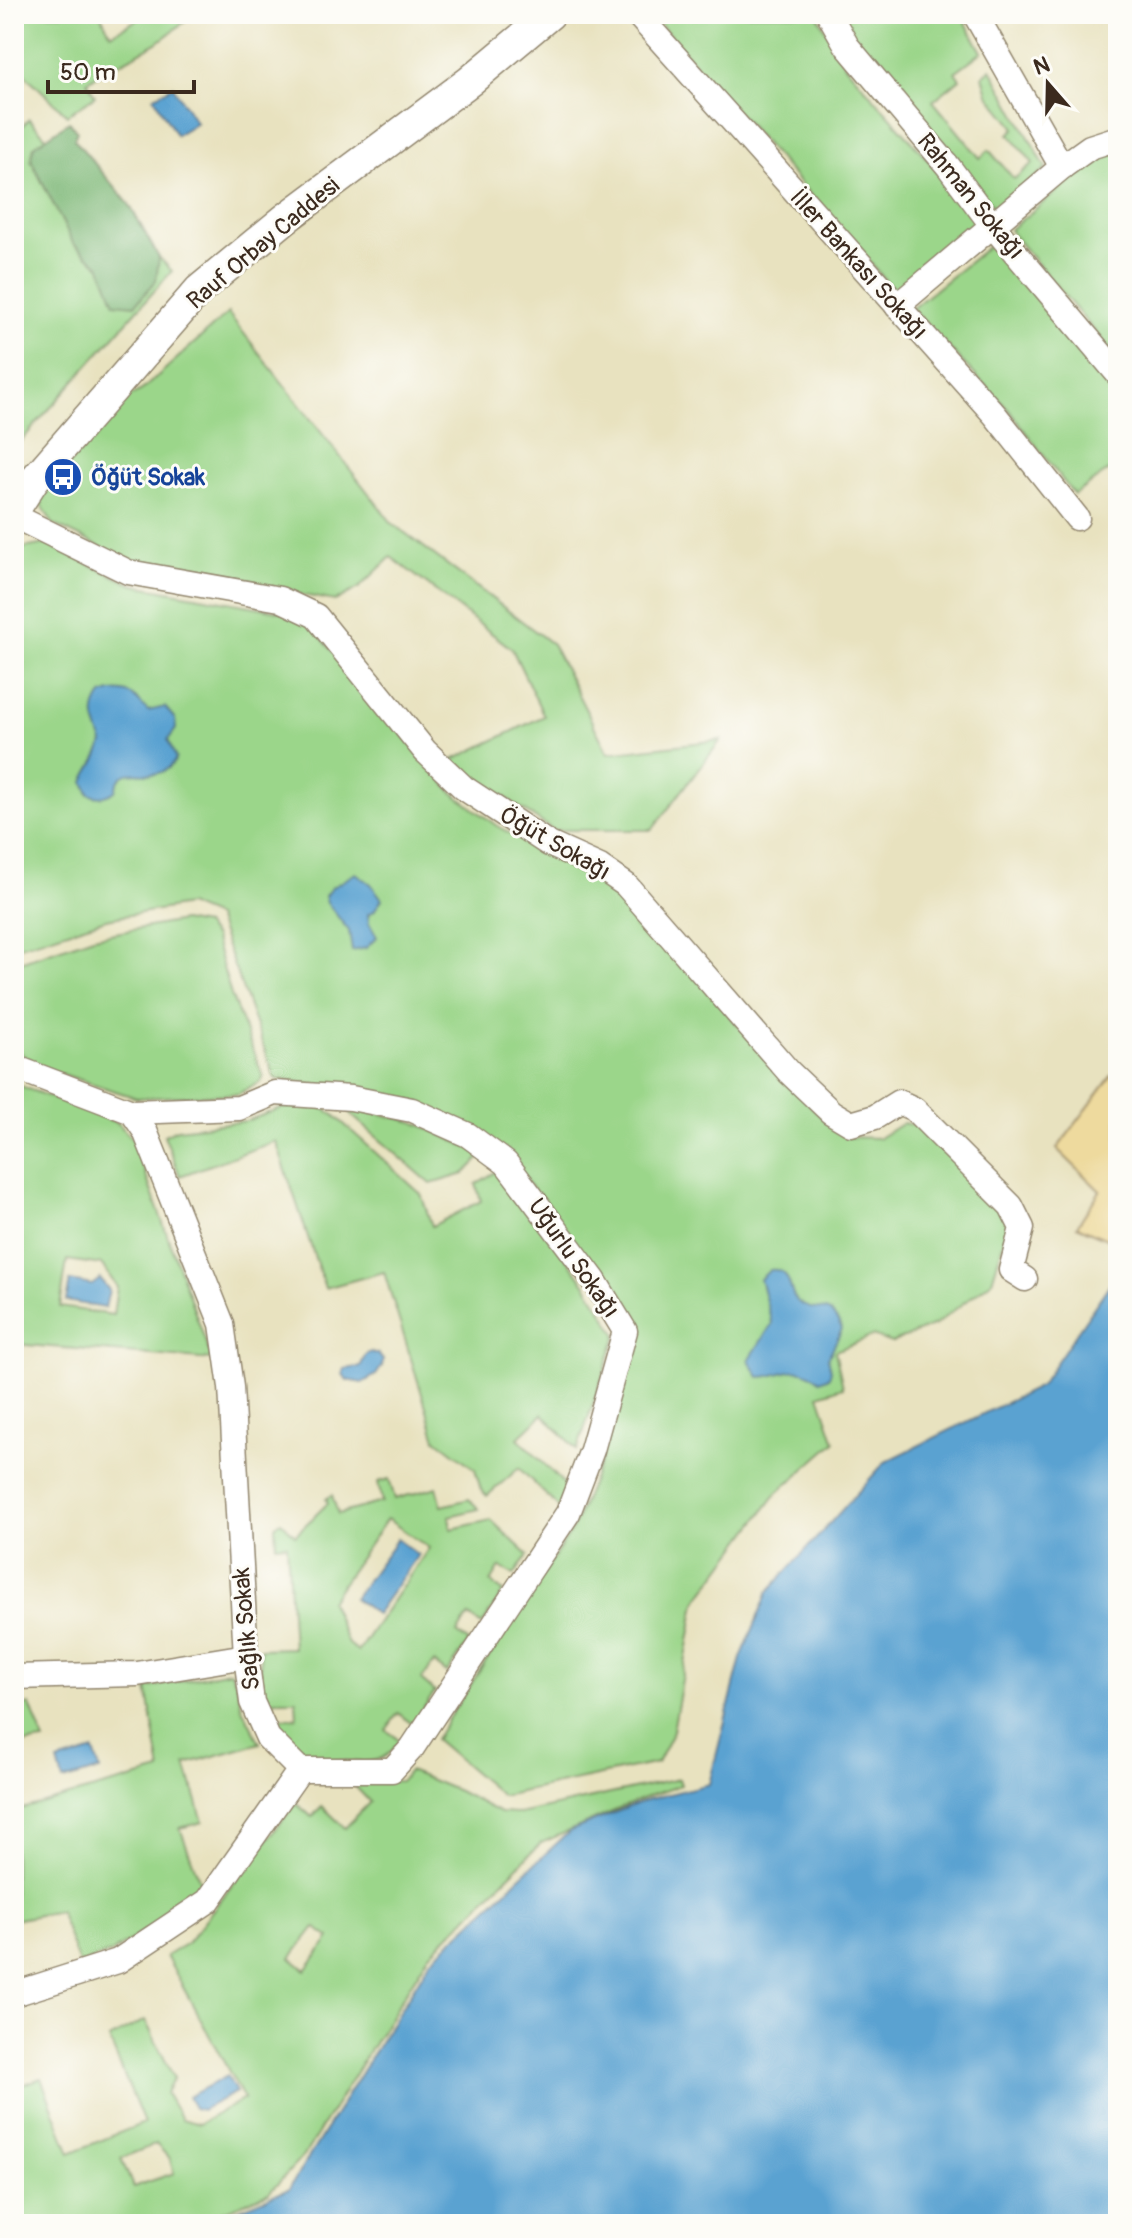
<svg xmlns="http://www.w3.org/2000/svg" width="1132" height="2238" viewBox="0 0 1132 2238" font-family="Pangolin,sans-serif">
	<rect width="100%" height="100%" fill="#fdfcf7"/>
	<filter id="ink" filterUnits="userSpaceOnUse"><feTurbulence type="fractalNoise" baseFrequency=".0125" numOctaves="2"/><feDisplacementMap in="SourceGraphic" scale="16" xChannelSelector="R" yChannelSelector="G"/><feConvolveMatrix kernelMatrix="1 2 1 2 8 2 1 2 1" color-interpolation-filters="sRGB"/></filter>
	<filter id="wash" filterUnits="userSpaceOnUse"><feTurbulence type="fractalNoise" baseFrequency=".006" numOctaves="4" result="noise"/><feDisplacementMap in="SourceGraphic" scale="32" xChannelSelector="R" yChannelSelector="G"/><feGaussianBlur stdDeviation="1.8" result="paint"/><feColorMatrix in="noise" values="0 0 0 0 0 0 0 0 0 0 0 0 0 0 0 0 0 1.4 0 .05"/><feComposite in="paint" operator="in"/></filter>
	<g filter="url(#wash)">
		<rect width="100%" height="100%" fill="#e8e2bf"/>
		<!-- green -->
		<g fill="#9bd68a" stroke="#6b8054" stroke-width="2" fill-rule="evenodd">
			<path d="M14 14H100L111 34 148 14H195L157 43 87 81 95 96 67 115 14 64Z"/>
			<path d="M651 14H817L844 64 981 220 894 290Z"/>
			<path d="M840 14H961L982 52 955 72 960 79 933 101 980 158 989 150 1014 179 1033 163 1009 134 1015 128 988 94 983 76 991 69 1046 168 996 210 856 41Z"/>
			<path d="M29 119 172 271 14 449V134Z"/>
			<path d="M1110 149 1118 150V359L1009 230Z"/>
			<path d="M995 241 1118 394V464L1074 495 1008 409 911 309Z"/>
			<path d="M228 313 392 523 552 644 608 753 721 740 652 830H553L451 761 544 716 512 649 391 557 359 588 335 601 136 564 53 524 38 499 127 398 142 390Z"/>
			<path d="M46 544 134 585 284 612 309 623 453 793 497 826 621 895 824 1120 849 1137 879 1138 903 1123 918 1126 1005 1209 1009 1223 992 1281 935 1325 891 1343 873 1336 835 1351 843 1387 819 1395 835 1442 777 1493 696 1602 673 1731 657 1763 502 1796 435 1739 573 1528 601 1460 634 1329 512 1161 420 1103 275 1078 216 917 187 905 106 919 14 948V584L23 548Z"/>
			<path d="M182 921 204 925 214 937 231 995 263 1076 262 1081 238 1094 137 1098 37 1066 14 1048V964L93 937Z"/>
			<path d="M18 1085 118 1123 133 1140 212 1360 14 1344V1208H17L14 1196V1091ZM67 1260 102 1265 117 1287 113 1315 60 1307Z"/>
			<path d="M316 1104 333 1114 421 1194 432 1226 481 1201 476 1184 500 1169 587 1286 617 1335 577 1450 543 1414 518 1438 566 1486 559 1508 519 1468 487 1496 481 1490 475 1469 436 1439 384 1272 325 1288 276 1141 180 1176 164 1135 177 1129 246 1121 291 1105Z"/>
			<path d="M352 1107 414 1122 477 1151 480 1158 464 1174 431 1184 350 1114Z"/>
			<path d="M389 1479 395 1499 437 1487 442 1506 469 1499 479 1509 449 1516 451 1529 491 1520 528 1555 514 1575 500 1567 491 1582 503 1592 482 1625 469 1616 457 1633 469 1642 447 1673 434 1663 421 1680 435 1692 412 1724 398 1713 386 1730 400 1740C396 1746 390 1754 382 1758 363 1768 301 1758 287 1741 281 1735 278 1726 274 1719L297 1717 296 1700H274L273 1704H261L260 1649 293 1648 287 1544 276 1545 275 1526 281 1521 295 1535 328 1503 326 1499 332 1495 338 1514 382 1502 378 1482ZM387 1519 429 1548 358 1651 348 1644 330 1601Z"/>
			<path d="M230 1671 236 1682 242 1708 260 1743 186 1764 203 1822 180 1828 204 1892 111 1953 79 1964 59 1911 14 1920V1811L161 1771 147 1688Z"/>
			<path d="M14 1705H30L44 1741 14 1745Z"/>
			<path d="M409 1771 458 1791 500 1813 519 1814 679 1779 681 1785 646 1797 541 1843 429 1955 305 2154 269 2193 192 2224H14V2088L41 2078 70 2153 144 2123 109 2039 145 2020 174 2078 166 2093 181 2119 199 2124 244 2099 166 1956 187 1943 296 1803 312 1817 322 1806 345 1828 370 1802 351 1782 401 1781ZM315 1927 330 1938 306 1970 291 1958ZM156 2144 169 2158 174 2173 133 2187 121 2158Z"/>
		</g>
		<!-- forest -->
		<path fill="#7cb776" stroke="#5c704a" stroke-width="2" d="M69 122 77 131 74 139 129 204 159 258 156 281 135 305 115 303 101 267 73 243 31 160 34 146Z"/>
		<!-- sand -->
		<path fill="#eeda9e" stroke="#94825e" stroke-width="2" d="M1118 1067V1244L1077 1226 1100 1191 1057 1149Z"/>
		<!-- water -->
		<g fill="#5aa2d1" stroke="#4a6678" stroke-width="2">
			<path d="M173 86 196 123 176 135 154 97Z"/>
			<path d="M111 692C130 689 136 698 148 711L165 707 175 719 176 729 168 740 176 759C157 792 122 754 115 791 106 797 99 799 89 794L84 782C90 767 100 758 103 742 96 724 89 713 102 695Z"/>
			<path d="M356 873 371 884 382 899 374 911 368 914 369 923 377 937 366 948 352 951 349 931 327 903 325 896 331 888Z"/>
			<path d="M770 1270C795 1267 786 1296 801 1304 822 1316 827 1299 842 1329L828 1358 831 1370 829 1377 820 1381C816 1378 812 1375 808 1373 794 1365 774 1378 759 1377L749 1360 772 1324 760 1279Z"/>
			<path d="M1118 1272V2224H204L289 2189 431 1960 570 1831 646 1800 709 1784 741 1658 768 1592 885 1462 1040 1386Z"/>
			<path d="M100 1279 109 1290 105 1308 66 1301 70 1281 92 1285Z"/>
			<path d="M371 1352 378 1354 383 1360 382 1366 376 1375 362 1383 347 1380 343 1374 344 1369 360 1367 366 1354Z"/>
			<path d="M397 1539 418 1555 376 1614 354 1598Z"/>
			<path d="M94 1751 100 1770 63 1781 58 1762Z"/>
			<path d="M227 2076 236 2092 201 2110 194 2108 188 2097Z"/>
		</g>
	</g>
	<g filter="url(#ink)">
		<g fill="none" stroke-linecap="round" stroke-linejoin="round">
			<defs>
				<g id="minor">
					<path d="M637 14 995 415 1077 518"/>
					<path d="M829 14 847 46 948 166 992 225 1118 374"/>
					<path d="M975 14 1062 167"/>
					<path d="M897 306 1062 167 1090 147 1115 139 1118 142"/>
					<path d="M14 516 128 572 280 599 316 616 425 751 464 788 549 844 600 867 626 885 789 1072 831 1112 851 1124 875 1117 899 1102 914 1109 1011 1206 1022 1228 1011 1270 1025 1279"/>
					<path d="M14 1067 132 1112 239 1108 275 1093 351 1098 412 1110 468 1135 506 1163 594 1280 625 1331 592 1450 568 1513 412 1748 392 1770H300"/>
					<path d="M14 1677 137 1674 246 1656"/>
					<path d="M14 1994 118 1961 208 1901 300 1770 268 1738 252 1702 246 1656 231 1387 222 1324 145 1131 132 1112"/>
				</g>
				<path id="tertiary" d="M14 511 33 481 199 290 285 219 470 81 550 14"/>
			</defs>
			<!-- minor casing -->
			<use href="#minor" stroke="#92866e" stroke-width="27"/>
			<!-- tertiary casing -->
			<use href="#tertiary" stroke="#92866e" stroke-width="33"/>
			<!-- minor -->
			<use href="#minor" stroke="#fff" stroke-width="24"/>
			<!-- tertiary -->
			<use href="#tertiary" stroke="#fff" stroke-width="30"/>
		</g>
	</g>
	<!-- icons -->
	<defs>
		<symbol id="bus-disc" viewBox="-11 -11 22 22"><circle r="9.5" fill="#1a4fb4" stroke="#fdfcf7"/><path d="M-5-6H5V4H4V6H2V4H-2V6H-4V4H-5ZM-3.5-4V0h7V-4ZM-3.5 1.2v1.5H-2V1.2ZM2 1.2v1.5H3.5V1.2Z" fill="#fff"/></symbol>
	</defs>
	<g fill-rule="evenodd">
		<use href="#bus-disc" x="41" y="455" width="44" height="44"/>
	</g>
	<g text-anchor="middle" stroke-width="6" stroke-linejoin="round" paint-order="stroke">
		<!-- street labels -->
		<g font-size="24" fill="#3b2a1e" stroke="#fdfcf7">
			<text transform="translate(971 196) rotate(51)" y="8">Rahman Sokağı</text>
			<text transform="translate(263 243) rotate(-40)" y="8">Rauf Orbay Caddesi</text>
			<text transform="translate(859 264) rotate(48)" y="8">İller Bankası Sokağı</text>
			<text transform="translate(555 843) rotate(30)" y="8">Öğüt Sokağı</text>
			<text transform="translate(574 1258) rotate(55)" y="8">Uğurlu Sokağı</text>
			<text transform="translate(246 1629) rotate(-95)" y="8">Sağlık Sokak</text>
		</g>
		<!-- transit labels -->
		<g font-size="24" font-weight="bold" fill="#164399" stroke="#fdfcf7" text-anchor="start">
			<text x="91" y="485">Öğüt Sokak</text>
		</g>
	</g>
	<!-- margin -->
	<rect width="1132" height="2238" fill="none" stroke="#fdfcf7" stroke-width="48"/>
	<!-- north arrow -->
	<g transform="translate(1048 84) rotate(340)" stroke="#fdfcf7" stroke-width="6" paint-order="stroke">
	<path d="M0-6L14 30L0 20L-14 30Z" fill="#3b2a1e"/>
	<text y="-12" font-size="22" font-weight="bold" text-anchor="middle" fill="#3b2a1e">N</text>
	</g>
	<!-- scale -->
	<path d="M48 80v12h146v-12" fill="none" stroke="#3b2a1e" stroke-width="4"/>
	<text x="60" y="80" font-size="24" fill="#3b2a1e" stroke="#fdfcf7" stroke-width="6" paint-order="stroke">50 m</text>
</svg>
